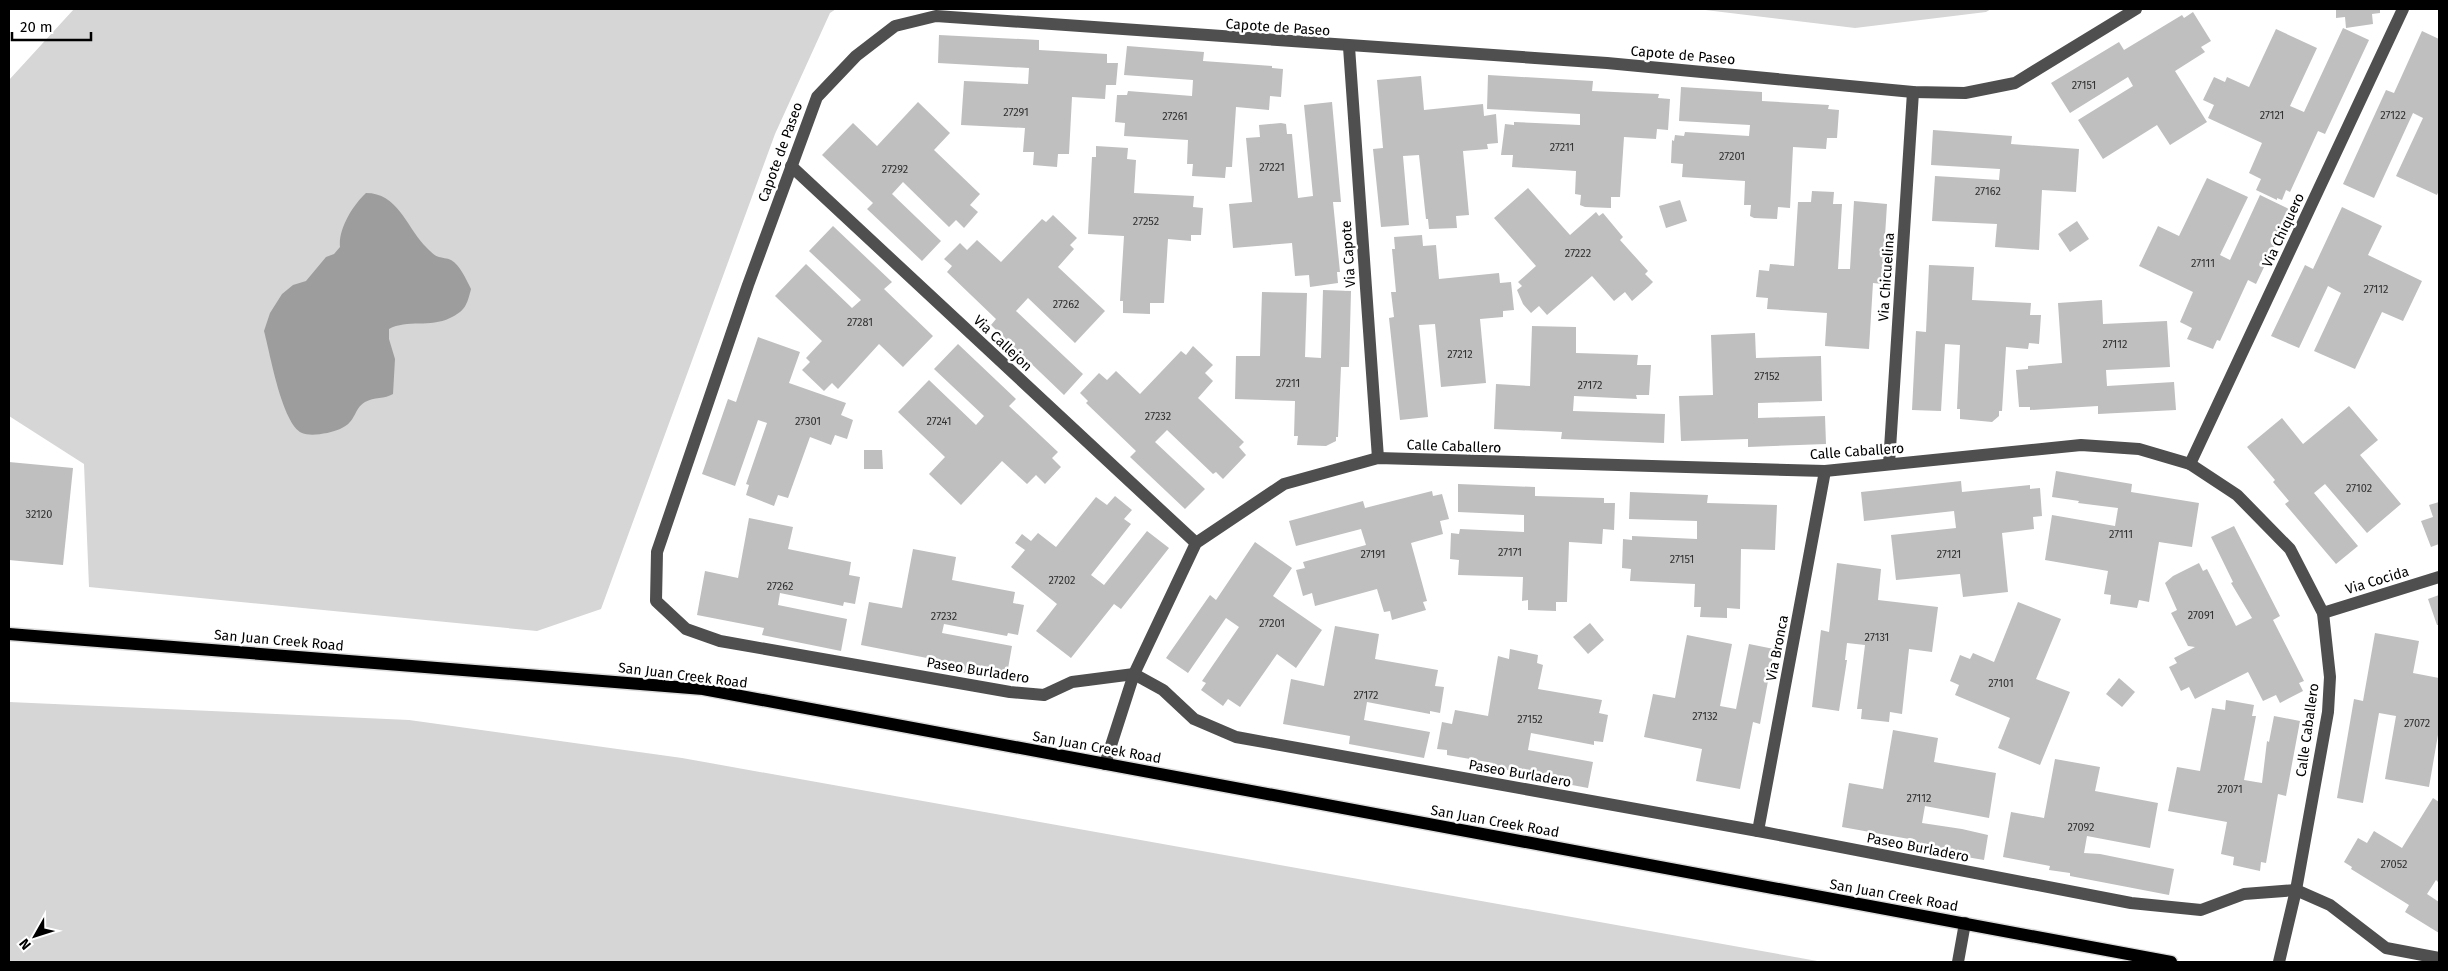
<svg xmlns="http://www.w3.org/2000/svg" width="2448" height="971" viewBox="0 0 2448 971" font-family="'Fira Sans',sans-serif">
	<rect width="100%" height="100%" fill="#fff"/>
	<!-- green -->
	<g fill="#d6d6d6">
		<path d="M74 9H836L830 13 775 134 601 609 537 631 89 587 84 464 9 416V80Z"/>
		<path d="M1697 9H1991L1986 12 1855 28Z"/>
		<path d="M9 702 409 720 682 758 1823 962H9Z"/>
	</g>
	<!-- water -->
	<path fill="#9d9d9d" d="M366 193C397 193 406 225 424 245 428 249 434 256 439 257 442 258 447 258 451 260 460 265 466 279 471 289 467 305 465 311 450 318 430 328 407 319 389 329V339L395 359 393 394C385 399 374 397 365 402 353 409 357 422 340 429 331 433 311 437 302 433 282 424 270 353 264 331L270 313 282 294 293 285 306 281 326 257 334 254 340 247C338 229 353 205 366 193Z"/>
	<!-- building -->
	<g fill="#bfbfbf">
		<path d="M2336 9H2380V13L2372 14 2373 24 2346 28 2345 17 2336 18Z"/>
		<path d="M2193 12 2211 41 2201 47 2205 52 2175 71 2207 122 2170 145 2157 125 2103 159 2078 120 2133 86 2128 77 2070 113 2051 83 2119 42 2124 50 2182 15 2184 18Z"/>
		<path d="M2343 28 2369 40 2325 134 2318 131 2290 192 2286 190 2282 200 2277 198V200L2256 190 2261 179 2249 173 2262 143 2208 118 2214 105 2203 100 2214 77 2225 82 2227 77 2249 87 2276 29 2317 48 2290 106 2304 112Z"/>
		<path d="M2422 31 2439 39V190L2437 195 2396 176 2423 118 2413 113 2374 198 2343 184 2386 90 2394 93Z"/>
		<path d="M939 35 1039 40V50L1107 54V63H1118L1116 85H1106L1105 99 1072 97 1069 154H1058L1057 167 1033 165 1034 152H1023L1025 128 961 125 964 81 1028 84 1029 68 938 63Z"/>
		<path d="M1127 46 1204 52 1203 61 1272 66V68L1283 69 1281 97 1270 96 1269 110 1236 107 1232 167H1226L1225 178 1192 176 1193 164H1187L1188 140 1124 136 1125 123 1115 122 1117 95H1127L1128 91 1192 96 1193 80 1124 75Z"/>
		<path d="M1488 75 1593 81 1592 91 1659 94 1658 98 1670 99 1668 130 1657 129 1656 139 1624 137 1620 197H1611V208L1585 207 1580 205 1581 195 1575 194 1576 171 1512 167 1513 155H1501L1505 124 1514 125V122L1580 125V114L1487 109Z"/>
		<path d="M1421 76 1424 110 1483 104 1484 116 1496 114 1498 143 1487 144 1488 149 1463 151 1469 215 1456 216 1457 228 1429 229 1428 219H1426L1419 155 1403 156 1409 225 1381 227 1373 149 1383 148 1377 80Z"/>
		<path d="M1681 87 1762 92V101L1829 105 1828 109 1839 110 1837 138H1827L1826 149 1793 147 1790 208 1778 207 1777 219 1754 218 1750 216 1751 205H1744L1745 181 1682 177 1683 164 1671 163 1672 140 1674 141 1675 135 1684 136 1685 132 1749 136 1750 125 1679 121Z"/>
		<path d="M918 102 950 133 934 150 980 194 970 205 978 212 964 228 956 220 949 227 903 182 892 194 941 241 922 261 867 209 873 203 822 155 853 123 877 146Z"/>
		<path d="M1332 102 1341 202H1333L1340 272H1337L1338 283 1310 287 1309 275 1295 276 1292 243 1233 248 1229 204 1252 202 1246 138 1260 137 1259 125 1281 123 1286 124 1287 134H1292L1298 198 1313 196 1304 105Z"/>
		<path d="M1933 130 2012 136 2011 144 2079 149 2076 192 2042 190 2039 250 1995 247 1997 224 1932 221 1935 176 1999 180 2000 169 1931 165Z"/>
		<path d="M1096 146 1128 148 1127 159 1136 160 1134 193 1194 196 1193 207 1203 208 1201 235H1191V241L1168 239 1164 303H1150V314L1123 313V301H1120L1124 236 1088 234 1092 157H1096Z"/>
		<path d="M2207 178 2248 197 2220 255 2230 260 2260 195 2291 210 2256 284 2248 280 2220 341 2217 340 2213 349 2187 339 2192 328 2180 322 2193 292 2139 266 2158 226 2179 236Z"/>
		<path d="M1528 188 1570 235 1596 212 1599 216 1603 213 1623 237 1620 240 1648 271 1645 274 1653 282 1649 286 1632 301 1625 292 1614 301 1592 276 1547 315 1539 306 1531 313 1523 304 1517 290 1522 286 1518 282 1536 266 1494 218Z"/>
		<path d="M1812 191 1834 192 1833 204H1842L1838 269H1850L1854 201 1887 204 1882 284 1873 283 1869 349 1825 346 1827 313 1767 309 1768 298 1756 297 1759 270 1769 271 1770 264 1794 266 1798 202H1811Z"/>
		<path d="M1680 200 1687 221 1666 228 1659 206Z"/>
		<path d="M2342 207 2382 226 2368 255 2422 281 2403 321 2382 312 2355 369 2314 351 2341 293 2328 286 2299 348 2271 336 2305 265 2313 269Z"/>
		<path d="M1053 215 1077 238 1070 245 1074 249 1058 267 1105 311 1075 343 1028 298 1016 311 1083 374 1064 395 991 325 996 319 947 272 952 266 944 259 960 243 967 250 977 240 1001 262 1042 219 1046 222Z"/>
		<path d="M2077 221 2089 239 2070 252 2058 234Z"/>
		<path d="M833 226 892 282 884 289 933 336 903 367 879 344 838 389 832 383 824 391 802 370 810 362 806 358 822 341 775 296 806 264 852 308 861 300 809 251Z"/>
		<path d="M1422 235 1423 246 1436 245 1439 279 1499 273 1500 283 1511 282 1514 310 1503 311V317L1480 319 1486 383 1441 387 1435 324 1419 325 1428 417 1400 420 1389 318 1394 317 1391 292H1396L1392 249H1395L1394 237Z"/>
		<path d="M1929 265 1974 267 1972 300 2031 303 2030 315H2041L2039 344 2029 343 2028 349 2006 347 2002 411H1999V416L1992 422 1960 419V409H1957L1960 345 1945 344 1941 411 1912 410 1916 331 1926 332Z"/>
		<path d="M1323 290 1351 291 1349 367H1341L1338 437H1336V441L1326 446 1297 445 1298 436H1294L1295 401 1235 399 1236 356H1260L1262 292 1307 293 1305 357 1321 358Z"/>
		<path d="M2102 300 2103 324 2167 321 2170 367 2106 370 2107 386 2174 382 2176 410 2098 414V406L2030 410V407H2019L2016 370 2028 369V366L2062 363 2058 303Z"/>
		<path d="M1532 326 1576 327V353L1638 355 1637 365H1651L1649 395H1636L1637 399 1574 396 1573 411 1665 414 1664 443 1561 439 1562 432 1494 429 1496 384 1530 386Z"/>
		<path d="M1755 333 1756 358 1821 356 1822 401 1758 403V418L1825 416 1826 444 1748 447V439L1681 441 1679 396 1713 395 1711 335Z"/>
		<path d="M758 337 800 352 789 383 846 403 841 415 853 420 847 439 835 435 831 445 810 437 788 498 778 495 774 506 746 495 749 485 746 484 767 423 758 420 735 486 702 474 728 399 736 402Z"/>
		<path d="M958 344 1016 399 1009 406 1058 452 1052 458 1061 467 1045 484 1036 475 1027 484 1002 461 961 505 929 474 945 457 898 412 929 380 976 425 984 416 934 369Z"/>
		<path d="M1193 346 1213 365 1205 373 1213 381 1198 398 1244 442 1239 447 1246 455 1223 479 1216 472 1213 474 1167 430 1155 442 1205 489 1185 509 1130 457 1136 451 1086 403 1088 401 1080 393 1099 373 1107 380 1116 371 1140 394 1181 351 1186 355Z"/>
		<path d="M2349 406 2378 440 2360 455 2401 504 2367 533 2325 484 2314 493 2358 546 2336 564 2285 504 2289 501 2273 482 2275 480 2247 447 2282 418 2303 444Z"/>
		<path d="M864 450H882L883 469H864Z"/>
		<path d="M9 462 73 468 63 565 9 560Z"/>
		<path d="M2056 471 2132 484 2131 492 2199 503 2192 547 2159 542 2149 602 2139 600 2137 608 2110 604 2111 595 2104 594 2108 571 2045 560 2052 515 2115 526 2118 508 2078 503 2079 501 2052 497Z"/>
		<path d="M1961 481 1962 492 2030 485V489L2040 488 2042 516 2033 517 2034 529 2002 533 2008 592 1963 597 1960 574 1896 580 1891 535 1956 528 1954 511 1864 521 1861 492Z"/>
		<path d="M1458 484 1535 487V496L1604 498V503H1615L1614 530 1603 529 1602 544 1569 542 1567 602H1556V611L1528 610V600L1522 601 1523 577 1458 575 1459 560 1450 559 1451 533 1459 534 1460 529 1524 532V515L1458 512Z"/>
		<path d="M1432 491 1433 496 1442 494 1449 519 1440 521 1443 534 1411 543 1427 601 1423 602 1426 610 1392 620 1390 611 1384 612 1377 589 1315 606 1312 593 1303 596 1296 570 1305 568 1303 562 1366 545 1361 529 1296 546 1289 521 1363 501 1365 508Z"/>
		<path d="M1630 492 1708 495 1707 503 1777 505 1775 550 1741 549 1740 609 1727 608V618L1700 617 1701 607H1694L1695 584 1630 581 1631 569 1622 568 1623 539 1632 540V536L1697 539V521L1629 519Z"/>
		<path d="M1115 496 1132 510 1124 519 1131 524 1091 575 1104 585 1147 531 1169 548 1121 609 1114 604 1071 658 1036 631 1057 604 1011 567 1025 550 1015 543 1022 534 1031 541 1038 533 1056 547 1096 497 1107 505Z"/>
		<path d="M2439 502V544L2431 547 2421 521 2433 517 2429 505Z"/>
		<path d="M749 518 793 527 788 549 851 562 849 575 860 577 855 604 844 602 843 606 780 593 778 605 847 619 841 651 762 635 764 628 697 615 705 571 738 578Z"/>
		<path d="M2234 526 2280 616 2273 620 2304 681 2299 683 2303 691 2280 703 2276 695 2263 701 2248 672 2195 699 2189 687 2181 691 2169 667 2177 663 2174 658 2195 647 2188 646 2171 613 2177 610 2165 583 2173 576 2199 563 2203 571 2207 569 2236 626 2252 618 2231 583 2233 582 2211 537Z"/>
		<path d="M1255 542 1292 568 1273 596 1322 630 1296 668 1277 654 1240 707 1228 699 1223 706 1201 690 1206 683 1202 681 1239 627 1226 618 1188 673 1166 658 1210 595 1216 600Z"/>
		<path d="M913 549 956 557 952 580 1015 592 1013 603 1024 605 1018 635 1008 633 1007 636 944 624 942 633 1012 646 1006 680 926 666 927 658 861 645 869 602 902 608Z"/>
		<path d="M1837 563 1881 569 1878 600 1938 607 1932 652 1909 649 1902 714 1890 712 1889 722 1861 719 1862 709H1857L1865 645 1847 643 1845 660H1847L1839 711 1812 707 1821 630 1829 632Z"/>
		<path d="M2439 595V625H2437L2428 599Z"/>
		<path d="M2018 602 2061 619 2036 679 2070 692 2040 765 1998 748 2010 718 1955 695 1959 685 1950 681 1960 655 1970 659 1973 653 1994 662Z"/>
		<path d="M1590 623 1604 640 1588 654 1573 637Z"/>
		<path d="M1335 626 1379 634 1375 659 1438 670 1435 686 1444 687 1440 713 1430 711V714L1367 702 1364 720 1430 732 1424 758 1349 744 1350 736 1283 724 1291 679 1324 686Z"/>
		<path d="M2375 633 2419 641 2413 673 2439 678V729L2429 787 2385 779 2396 716 2379 713 2363 803 2337 798 2354 699 2363 701Z"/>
		<path d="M1687 635 1732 644 1720 706 1736 709 1749 644 1774 649 1760 724 1753 722 1740 789 1696 781 1702 749 1644 737 1653 694 1675 698Z"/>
		<path d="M1510 649 1538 655 1537 663 1543 665 1538 689 1602 700 1599 713 1608 715 1603 742 1594 741V745L1531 733 1528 750 1593 762 1588 788 1513 774V771L1492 767 1493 763 1447 755V750L1437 749 1442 722 1452 724 1455 710 1488 716 1498 656 1509 659Z"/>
		<path d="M2119 678 2135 692 2122 707 2106 694Z"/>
		<path d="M2226 700 2254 705 2252 716H2256L2244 780 2262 783 2267 741 2269 742 2274 716 2300 721 2286 796 2278 794 2266 863 2261 862 2260 871 2233 865 2234 857 2221 854 2227 822 2168 811 2177 767 2200 771 2212 708 2225 710Z"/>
		<path d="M1893 730 1938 738 1934 762 1996 773 1989 818 1925 806 1922 823 1962 829 1988 835 1984 860 1908 847 1909 839 1842 827 1849 783 1883 789Z"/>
		<path d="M2055 759 2100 767 2095 791 2158 803 2150 848 2087 836 2084 853 2100 854 2174 869 2169 895 2070 876V873L2049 870 2050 866 2003 857 2011 812 2044 818Z"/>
		<path d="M2433 798 2439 802V883L2436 880 2427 894 2439 902V933L2405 912 2409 905 2351 869 2352 867 2344 862 2358 838 2367 843 2374 831 2402 848Z"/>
	</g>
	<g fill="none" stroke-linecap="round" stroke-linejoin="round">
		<defs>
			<path id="major" d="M9 634 703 689 2171 962"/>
		</defs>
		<!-- major casing -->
		<use href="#major" stroke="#dbdbdb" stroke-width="15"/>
		<!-- minor -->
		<g stroke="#4f4f4f" stroke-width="12">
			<path d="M2136 9 2015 83 1965 93 1913 92 1607 63 936 16 895 26 856 56 817 97 748 285 657 552 656 601 686 629 720 641 1010 692 1044 695 1072 682 1134 674 1163 690 1194 719 1236 737 1758 831 2131 903 2201 910 2244 894 2296 890 2330 905 2386 948 2439 958"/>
			<path d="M1349 47 1378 458"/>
			<path d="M791 166 1196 543"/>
			<path d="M1889 464 1913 92"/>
			<path d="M2190 464 2403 9"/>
			<path d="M2323 613 2439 577"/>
			<path d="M1105 764 1134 674 1196 543 1284 484 1378 458 1825 471 2081 445 2139 449 2190 464 2237 495 2290 549 2323 613 2330 677 2328 712 2296 890 2279 962"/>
			<path d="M1758 831 1825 471"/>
			<path d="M1958 962 1965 923"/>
		</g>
		<!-- major -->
		<use href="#major" stroke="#000" stroke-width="12"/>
	</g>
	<g text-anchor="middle" stroke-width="5" stroke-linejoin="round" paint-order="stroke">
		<!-- number labels -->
		<g font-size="11" fill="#303030">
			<text x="2084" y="89">27151</text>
			<text x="1016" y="116">27291</text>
			<text x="2272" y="119">27121</text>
			<text x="2393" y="119">27122</text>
			<text x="1175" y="120">27261</text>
			<text x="1562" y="151">27211</text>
			<text x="1732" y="160">27201</text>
			<text x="1272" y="171">27221</text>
			<text x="895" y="173">27292</text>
			<text x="1988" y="195">27162</text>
			<text x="1146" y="225">27252</text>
			<text x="1578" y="257">27222</text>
			<text x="2203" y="267">27111</text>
			<text x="2376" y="293">27112</text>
			<text x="1066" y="308">27262</text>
			<text x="860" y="326">27281</text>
			<text x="2115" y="348">27112</text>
			<text x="1460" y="358">27212</text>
			<text x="1767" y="380">27152</text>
			<text x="1288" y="387">27211</text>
			<text x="1590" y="389">27172</text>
			<text x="1158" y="420">27232</text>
			<text x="808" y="425">27301</text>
			<text x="939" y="425">27241</text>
			<text x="2359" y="492">27102</text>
			<text x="39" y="518">32120</text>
			<text x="2121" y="538">27111</text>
			<text x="1510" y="556">27171</text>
			<text x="1373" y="558">27191</text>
			<text x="1949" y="558">27121</text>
			<text x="1682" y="563">27151</text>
			<text x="1062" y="584">27202</text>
			<text x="780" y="590">27262</text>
			<text x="2201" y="619">27091</text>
			<text x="944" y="620">27232</text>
			<text x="1272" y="627">27201</text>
			<text x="1877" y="641">27131</text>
			<text x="2001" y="687">27101</text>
			<text x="1366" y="699">27172</text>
			<text x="1705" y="720">27132</text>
			<text x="1530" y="723">27152</text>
			<text x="2417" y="727">27072</text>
			<text x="2230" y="793">27071</text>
			<text x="1919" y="802">27112</text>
			<text x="2081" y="831">27092</text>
			<text x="2394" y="868">27052</text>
		</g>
		<!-- street labels -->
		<g font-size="14" fill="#000" stroke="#fff">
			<text transform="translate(1278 27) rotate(4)" y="5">Capote de Paseo</text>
			<text transform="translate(1683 55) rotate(5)" y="5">Capote de Paseo</text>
			<text transform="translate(780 152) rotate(-70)" y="5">Capote de Paseo</text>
			<text transform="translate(2283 230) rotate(-65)" y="5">Via Chiquero</text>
			<text transform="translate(1348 254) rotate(-94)" y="5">Via Capote</text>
			<text transform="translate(1886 277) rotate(-86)" y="5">Via Chicuelina</text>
			<text transform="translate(1003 343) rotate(43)" y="5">Via Callejon</text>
			<text transform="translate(1454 446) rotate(2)" y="5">Calle Caballero</text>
			<text transform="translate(1857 451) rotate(-4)" y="5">Calle Caballero</text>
			<text transform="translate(2377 580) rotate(-17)" y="5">Via Cocida</text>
			<text transform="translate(279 640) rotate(5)" y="5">San Juan Creek Road</text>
			<text transform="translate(1777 648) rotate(-79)" y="5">Via Bronca</text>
			<text transform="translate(978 670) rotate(9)" y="5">Paseo Burladero</text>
			<text transform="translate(683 675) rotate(7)" y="5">San Juan Creek Road</text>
			<text transform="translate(2307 730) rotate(-82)" y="5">Calle Caballero</text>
			<text transform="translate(1097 747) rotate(10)" y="5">San Juan Creek Road</text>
			<text transform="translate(1520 773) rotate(10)" y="5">Paseo Burladero</text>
			<text transform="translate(1495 821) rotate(10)" y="5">San Juan Creek Road</text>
			<text transform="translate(1918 847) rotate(11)" y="5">Paseo Burladero</text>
			<text transform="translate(1894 895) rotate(10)" y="5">San Juan Creek Road</text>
		</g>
	</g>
	<!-- border -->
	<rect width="2448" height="971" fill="none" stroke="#000000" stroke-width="20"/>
	<!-- north arrow -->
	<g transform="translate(35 936) rotate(231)" stroke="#ffffff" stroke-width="4" paint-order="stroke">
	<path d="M0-4L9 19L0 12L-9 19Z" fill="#000000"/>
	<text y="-8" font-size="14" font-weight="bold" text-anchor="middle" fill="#000000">N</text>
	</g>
	<!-- scale -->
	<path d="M12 32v8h79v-8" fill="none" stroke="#000000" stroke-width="2.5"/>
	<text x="20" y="32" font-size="15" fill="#000000" stroke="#ffffff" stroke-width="4" paint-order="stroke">20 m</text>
</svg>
